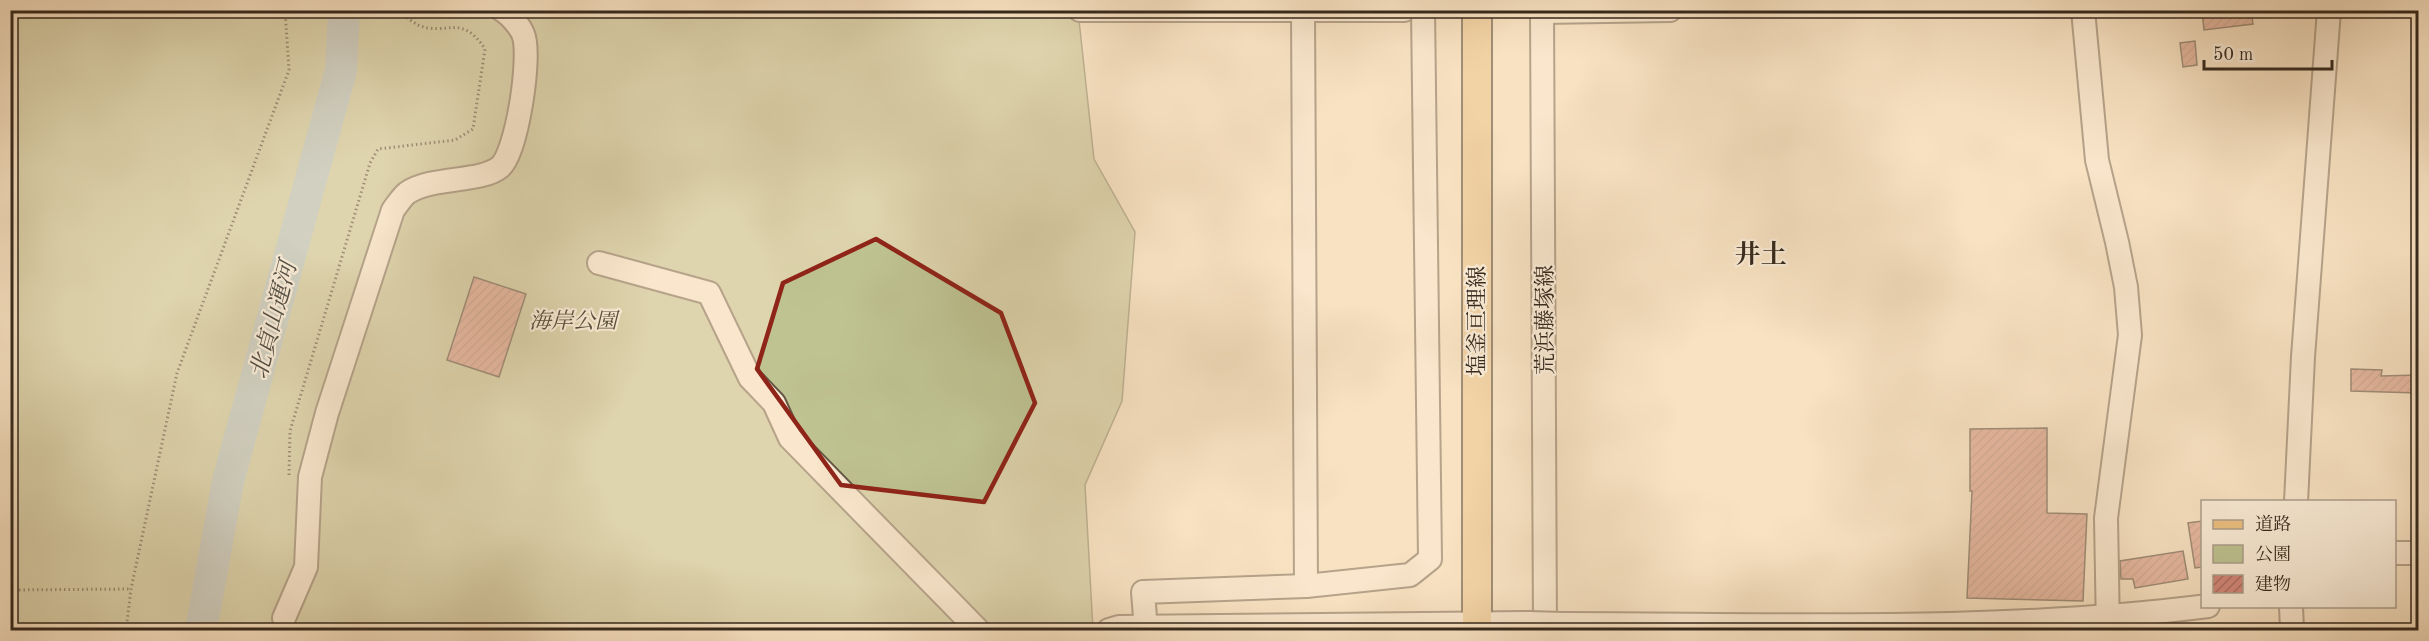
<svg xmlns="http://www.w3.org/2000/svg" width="2429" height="641" viewBox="0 0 2429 641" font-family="'Old Standard TT','Noto Serif JP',serif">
	<defs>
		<pattern id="building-hatch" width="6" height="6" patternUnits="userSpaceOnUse" patternTransform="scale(1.5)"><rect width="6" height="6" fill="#d28879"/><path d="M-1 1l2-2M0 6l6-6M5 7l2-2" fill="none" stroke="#ab6f63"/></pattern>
	</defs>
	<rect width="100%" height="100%" fill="#f8e2c2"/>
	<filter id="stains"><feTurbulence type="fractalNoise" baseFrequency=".00333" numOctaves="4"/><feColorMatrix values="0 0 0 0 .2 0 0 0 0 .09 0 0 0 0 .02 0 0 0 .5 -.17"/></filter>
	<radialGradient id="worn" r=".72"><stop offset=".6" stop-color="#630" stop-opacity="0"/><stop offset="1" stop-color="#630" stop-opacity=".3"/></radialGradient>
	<!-- green -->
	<path fill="#bfc392" stroke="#7a7658" stroke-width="1.5" d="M10 11H1078L1094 159 1135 232 1122 401 1085 485 1093 630H11Z"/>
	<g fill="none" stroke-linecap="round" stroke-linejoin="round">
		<!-- river -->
		<path stroke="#a3bbbe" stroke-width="32" d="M201 630 228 481 341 70 344 10"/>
	</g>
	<!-- building -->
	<g fill="url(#building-hatch)" stroke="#36291d" stroke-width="1.5">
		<path d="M2202 10H2251L2253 24 2204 30Z"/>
		<path d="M2195 41 2197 65 2183 67 2180 43Z"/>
		<path d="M474 277 526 294 499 377 447 360Z"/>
		<path d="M2351 369 2382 370 2381 376 2418 375V393L2351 391Z"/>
		<path d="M2047 428V513L2087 514 2083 601 1967 598 1972 491H1970V429Z"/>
		<path d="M2202 521V567L2195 568 2188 523Z"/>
		<path d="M2183 551 2188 579 2135 588 2133 579H2121L2120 561Z"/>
	</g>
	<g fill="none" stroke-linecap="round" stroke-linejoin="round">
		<defs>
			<g id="minor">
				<path d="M1080 10H1404"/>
				<path d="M1303 10 1306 586"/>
				<path d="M1542 10 1545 630"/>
				<path d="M2083 10 2097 160 2117 242 2126 287 2130 335 2106 518 2108 630"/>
				<path d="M1542 12 1670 10"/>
				<path d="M599 263 709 293 750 378 774 403 790 438 978 630"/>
				<path d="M2296 502 2303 357 2329 10"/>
				<path d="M2394 553H2418"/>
				<path d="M2291 606 2292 630"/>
				<path d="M284 618 306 567 310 477 327 413 393 210C397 205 402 197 407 193 431 176 481 183 500 167 517 153 532 54 523 34 520 26 509 14 502 10"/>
				<path d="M1563 624C1777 624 1995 633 2208 606"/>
				<path d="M1109 630 1119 627 1529 623"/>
				<path d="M1146 630 1143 592 1306 586 1410 575 1430 559 1423 10"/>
			</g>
			<path id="major" d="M1477 10V630"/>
		</defs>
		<!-- minor casing -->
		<use href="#minor" stroke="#665746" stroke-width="26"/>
		<!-- major casing -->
		<use href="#major" stroke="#36291d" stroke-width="32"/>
		<!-- path -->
		<g stroke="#36291d" stroke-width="3" stroke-dasharray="1.5 3" stroke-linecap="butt">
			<path d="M289 475 290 431 370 163 378 149 455 140 473 129 485 49C461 12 446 37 418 25 413 22 407 18 402 14L401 10"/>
			<path d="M10 590 131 589"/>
			<path d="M126 630 131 589 177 373 289 70 285 10"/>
		</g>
		<!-- minor -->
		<use href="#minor" stroke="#faecd7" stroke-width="22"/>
		<!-- major -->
		<use href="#major" stroke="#ecc181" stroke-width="28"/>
		<defs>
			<path id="minor-bridge" d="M1529 623 1563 624"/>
		</defs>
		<!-- minor-bridge casing -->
		<use href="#minor-bridge" stroke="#665746" stroke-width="26" stroke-linecap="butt"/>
		<!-- minor-bridge -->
		<use href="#minor-bridge" stroke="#faecd7" stroke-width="22"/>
	</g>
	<!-- marked area -->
	<path d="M0 0H2429V641H0ZM876 239 1001 313 1035 403 984 502 841 485 757 369 783 283Z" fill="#f8e2c2" fill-opacity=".55" fill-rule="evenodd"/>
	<path fill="none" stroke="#8f2418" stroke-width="4.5" stroke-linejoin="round" d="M876 239 1001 313 1035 403 984 502 841 485 757 369 783 283Z"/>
	<g text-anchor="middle" stroke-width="4.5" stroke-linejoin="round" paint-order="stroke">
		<!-- park labels -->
		<g font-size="22" font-style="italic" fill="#58503a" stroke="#faecd7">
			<text x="573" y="328">海岸公園</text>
		</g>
		<!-- street labels -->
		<g font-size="22" fill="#36291d" stroke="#faecd7">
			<text transform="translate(1544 320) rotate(-90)" y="8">荒浜藤塚線</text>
			<text transform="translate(1476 321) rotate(-90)" y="8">塩釜亘理線</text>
		</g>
		<!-- water labels -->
		<g font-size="24" font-style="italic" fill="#514e45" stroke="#faecd7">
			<text transform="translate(273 320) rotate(-75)" y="8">北貞山運河</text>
		</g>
		<!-- quarter labels -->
		<g font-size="26" font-weight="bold" fill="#36291d" stroke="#faecd7">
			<text x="1761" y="263">井土</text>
		</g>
	</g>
	<!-- margin -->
	<rect width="2429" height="641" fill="none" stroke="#f8e2c2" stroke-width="36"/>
	<rect x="12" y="12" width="2405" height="617" fill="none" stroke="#36291d" stroke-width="3"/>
	<rect x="18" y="18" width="2393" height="605" fill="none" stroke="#36291d" stroke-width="1.5"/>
	<!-- legend -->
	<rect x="2201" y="500" width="195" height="108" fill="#faecd7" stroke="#ac9e8d" stroke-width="1.5"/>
	<rect x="2213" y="520" width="30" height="9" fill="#ecc181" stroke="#ac9e8d" stroke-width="1.5"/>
	<text x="2255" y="530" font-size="18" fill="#36291d">道路</text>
	<rect x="2213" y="545" width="30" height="18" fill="#bfc392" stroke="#ac9e8d" stroke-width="1.5"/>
	<text x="2255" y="560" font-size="18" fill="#36291d">公園</text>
	<rect x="2213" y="575" width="30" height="18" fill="url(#building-hatch)" stroke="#ac9e8d" stroke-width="1.5"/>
	<text x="2255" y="590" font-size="18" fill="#36291d">建物</text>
	<!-- scale -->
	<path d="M2204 60v9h128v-9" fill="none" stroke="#36291d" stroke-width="3"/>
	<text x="2213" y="60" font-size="18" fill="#36291d" stroke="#faecd7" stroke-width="4.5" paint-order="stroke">50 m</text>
	<rect width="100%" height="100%" filter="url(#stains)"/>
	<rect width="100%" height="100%" fill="url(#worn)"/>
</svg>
